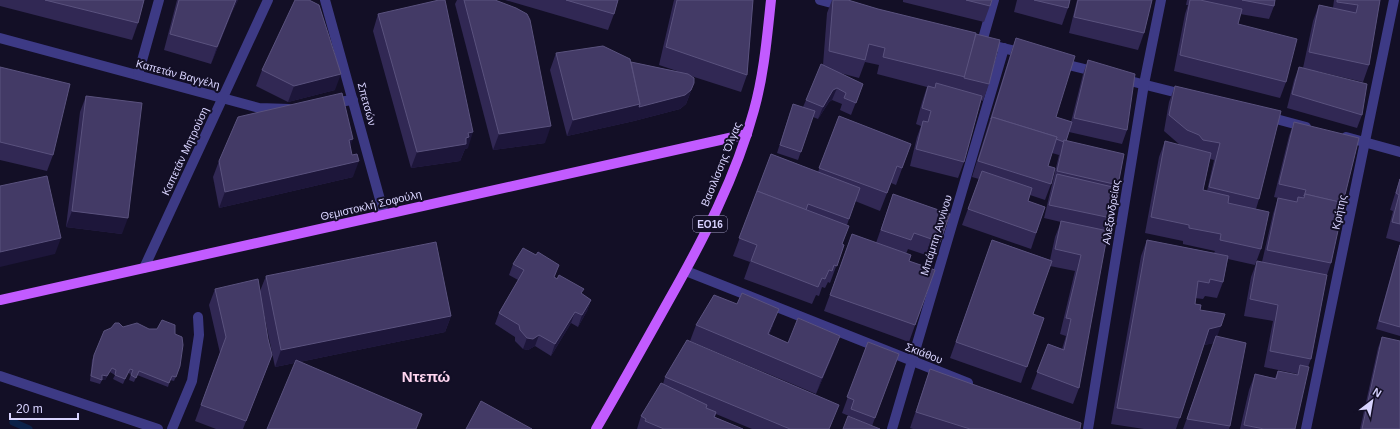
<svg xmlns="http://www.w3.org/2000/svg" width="1400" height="429" viewBox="0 0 1400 429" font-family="Arial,sans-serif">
	<rect width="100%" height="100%" fill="#130f26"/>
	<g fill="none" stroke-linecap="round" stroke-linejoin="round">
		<!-- stream -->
		<path stroke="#0c2248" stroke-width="7" d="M13 422 29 429"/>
		<!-- minor -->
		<g stroke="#3d3a85" stroke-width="10">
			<path d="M325 0 384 214"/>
			<path d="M820 0 843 6"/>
			<path d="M0 38 259 108 289 109"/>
			<path d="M982 42 994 0"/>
			<path d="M987 44 1023 53"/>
			<path d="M1060 63 1097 72"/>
			<path d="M138 75 159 0"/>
			<path d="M1122 79 1186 95"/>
			<path d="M330 103 353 100"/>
			<path d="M1265 116 1306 127"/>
			<path d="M1346 137 1400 152"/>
			<path d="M144 268 268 0"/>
			<path d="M686 271 968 383"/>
			<path d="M0 376 158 429"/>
			<path d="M172 429 192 381 199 335 198 317"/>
			<path d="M892 429 1004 48"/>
			<path d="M1088 429 1144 84 1161 0"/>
			<path d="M1306 429 1394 0"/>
		</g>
		<!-- major -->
		<g stroke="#c25bff" stroke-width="10">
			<path d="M0 300 747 134"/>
			<path d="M596 429C621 386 645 343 669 300 703 240 736 177 754 110 764 74 767 37 771 0"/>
		</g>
	</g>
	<!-- wall -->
	<g fill="#312854" fill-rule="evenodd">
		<path d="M0 0H144L138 23 132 40 0 6Z"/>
		<path d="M177 0H238L232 12 211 64 164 50Z"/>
		<path d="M457 0H495L545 143 493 150 455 4Z"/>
		<path d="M505 0H618L614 14 608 30Z"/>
		<path d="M674 0H753L747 75 741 92 691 76 694 83 686 104 680 109 634 121 567 136 550 70 556 53 631 62 680 72 659 65Z"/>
		<path d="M832 0H848L878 9 976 34 989 84 983 101 981 100 964 162 958 178 910 166 917 137 921 126 916 124 922 102 927 87 877 74 879 65 865 62 859 78 840 73 863 84 851 115 840 110 842 104 832 100 829 102 818 119 813 117 798 160 777 153 790 112 803 107 806 100 823 65 827 13Z"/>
		<path d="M903 0H992L984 22 903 2Z"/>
		<path d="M1017 0H1070L1068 8 1062 25 1014 12Z"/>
		<path d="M1077 0H1152L1144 33 1138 50 1069 33Z"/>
		<path d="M1187 0H1275L1274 6 1269 19 1240 14 1238 24 1286 82 1280 98 1174 71 1185 14 1188 5H1186Z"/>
		<path d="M1334 0H1380L1369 65 1363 82 1316 71 1362 115 1357 128 1287 108 1294 80 1299 67 1303 68 1313 21 1319 5 1333 8Z"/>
		<path d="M378 14 468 148 465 149 460 161 411 168 373 31Z"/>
		<path d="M1016 38 1056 117 1071 122 1083 74 1088 60 1127 130 1122 144 1069 132 1066 141 1118 185 1111 218 1106 231 1079 388 1073 404 1031 389 1048 344 1062 349 1066 336 1060 334 1075 271 1050 266 1033 314 1044 318 1021 383 950 358 992 240 1050 260 1055 237 1061 222 1044 218 1059 155 1052 153 1048 166 1051 184 1045 200 1030 195 1028 201 1045 207 1031 249 962 225 979 179 972 177 1011 52Z"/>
		<path d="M0 67 53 155 47 171 0 160Z"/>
		<path d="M262 70 335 90 288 102 256 86Z"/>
		<path d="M1175 86 1281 111 1259 199 1256 209 1261 249 1255 265 1228 259 1223 282 1217 298 1205 296 1203 299 1195 298V304L1200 310 1217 336 1230 426 1229 429H1183L1214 343 1204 345 1176 429H1144L1111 424 1141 256 1147 240 1214 253 1215 251 1183 244V241L1145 233 1159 157 1165 141 1180 145 1164 131 1169 102ZM1210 159 1214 160 1207 191 1203 190Z"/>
		<path d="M86 96 122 234 66 227 80 112Z"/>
		<path d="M839 116 911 144 896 185 891 183 880 211 855 201 847 225 842 244 844 245 830 283 828 282 825 288 822 287 819 296 816 295 812 304 744 279 750 262 733 256 771 154 818 172Z"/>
		<path d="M1294 122 1343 203 1331 263 1327 275 1311 359 1308 367 1295 429H1240L1249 390 1255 374 1275 378 1278 371 1297 375V374L1264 367 1273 321 1244 316 1251 277 1257 261 1262 262 1273 214 1278 198 1274 197 1289 136Z"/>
		<path d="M350 146 353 177 219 208 213 177 219 161Z"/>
		<path d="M1400 178V242L1386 238 1393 211 1390 210Z"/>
		<path d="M893 194 950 214 935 258 908 249 906 254 909 261 935 270 909 342 824 311 852 234 876 243Z"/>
		<path d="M1400 243V336L1376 329Z"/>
		<path d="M513 264 555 277 591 300 587 311 578 327 571 323 551 356 535 346 528 350 523 349 515 341V337L495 324 499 313 518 280 509 275Z"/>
		<path d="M266 276 451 316 445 332 275 367 262 304 268 339 272 355 243 429H216L195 421 220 353 209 305 215 289 260 291Z"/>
		<path d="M696 325H773L769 335 788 343 834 352 816 394 690 341Z"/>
		<path d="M123 327 149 329 175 334 180 366 174 381 170 380 168 387 137 375 134 382 129 380 131 374 128 373 123 384 113 379 115 375 110 372 105 380H102L100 384 90 381 92 360 94 355Z"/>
		<path d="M1382 337 1400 429H1360L1378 348Z"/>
		<path d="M868 342 899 354 872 426 842 413Z"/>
		<path d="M930 369 1080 429H913L910 428Z"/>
		<path d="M665 377 834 418 829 429H752L716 414 715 417 743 429H637L641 416 663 384Z"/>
	</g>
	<!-- shaded-wall -->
	<g fill="#1d163a">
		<path d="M236 0H238L232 12 211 64 217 47Z"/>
		<path d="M341 74 335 90 288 102 294 86Z"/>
		<path d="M694 83 686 104 680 109 634 121 567 136 573 120Z"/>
		<path d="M837 88 832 100 829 102 818 119 823 107 833 90Z"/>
		<path d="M551 126 545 143 493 150 499 134Z"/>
		<path d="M473 132 468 148 465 149 460 161 411 168 417 152 466 138 468 133Z"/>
		<path d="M353 139 347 155 349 140Z"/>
		<path d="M359 161 353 177 219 208 225 192Z"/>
		<path d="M72 211 128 218 122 234 66 227Z"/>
		<path d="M61 238 55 254 0 267V252Z"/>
		<path d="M559 265 555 277 549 288 554 277Z"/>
		<path d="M591 300 587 311 578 327 582 315Z"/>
		<path d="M779 309 773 325 762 351 768 334Z"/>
		<path d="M575 312 571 323 551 356 555 344Z"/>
		<path d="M451 316 445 332 275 367 281 350Z"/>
		<path d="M1221 326 1215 343 1204 345 1209 329Z"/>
		<path d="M539 335 535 346 528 350 523 349 527 338Z"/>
		<path d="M840 336 834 352 816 394 822 378Z"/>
		<path d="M272 355 266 371 243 429Z"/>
		<path d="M112 368 110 372 105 380H101L102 375Z"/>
	</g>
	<!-- building -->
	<g fill="#433a66" stroke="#5a527e">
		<path d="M45 0H144L138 23Z"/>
		<path d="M179 0H236L217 47 170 34Z"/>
		<path d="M295 0H309L319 5 341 74 294 86 262 70Z"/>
		<path d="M439 0H445L473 132 468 133 469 137 466 138V144L417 152 378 14Z"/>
		<path d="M464 0H495L516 8 527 14 530 20 551 126 499 134Z"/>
		<path d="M566 0H618L614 14Z"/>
		<path d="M677 0H753L747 75 666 47Z"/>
		<path d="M833 0H848L878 9 976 33 965 77 883 57 885 48 869 44 865 60 829 51Z"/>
		<path d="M966 0H992L990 6Z"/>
		<path d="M1034 0H1070L1068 8Z"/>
		<path d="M1078 0H1152L1144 33 1074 17Z"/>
		<path d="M1190 0H1200L1242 9 1238 24 1297 39 1286 82 1180 55Z"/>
		<path d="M1242 0H1275L1274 6Z"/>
		<path d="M1337 0H1380L1369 65 1309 52 1319 5 1356 13 1358 5 1337 2Z"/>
		<path d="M976 34 1000 40 989 84 964 78Z"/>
		<path d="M1016 38 1075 56 1056 117 1072 122 1066 141 1064 140V142L1056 139 1057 137 992 117 991 119Z"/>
		<path d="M603 46 630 59 640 104 573 120 556 53Z"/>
		<path d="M1088 60 1135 74 1127 130 1074 118Z"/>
		<path d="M631 62 688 74 694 78V83L691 90 685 95 639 107 640 104Z"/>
		<path d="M821 64 863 84 856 103 844 98 846 93 837 88 833 90 823 107 806 100Z"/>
		<path d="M0 67 70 84 53 155 0 142Z"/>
		<path d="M1299 67 1367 84 1362 115 1292 94Z"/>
		<path d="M936 83 982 96 964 162 916 149 923 121 928 122 931 111 922 108 928 86 935 88Z"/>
		<path d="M1175 86 1281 111 1259 199 1209 187 1220 143 1203 140 1199 135 1187 130 1169 115Z"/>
		<path d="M342 93 353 139 349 140 352 155 357 154 359 161 225 192 219 161 238 117Z"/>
		<path d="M86 96 142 103 128 218 72 211Z"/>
		<path d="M793 104 815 111 801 152 780 145Z"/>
		<path d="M839 116 911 144 902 168 897 166 887 193 819 168Z"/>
		<path d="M992 117 1057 137 1048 166 1055 168 1051 184 978 161Z"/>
		<path d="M1294 122 1359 138 1343 203 1305 194 1304 196 1306 190 1279 184Z"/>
		<path d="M1064 140 1124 154 1118 185 1057 171Z"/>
		<path d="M1165 141 1211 153 1203 190 1229 196 1228 203 1269 212 1261 249 1220 240 1221 234 1189 228V225L1151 217Z"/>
		<path d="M771 154 860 188 849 219 808 204 806 210 757 191Z"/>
		<path d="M982 171 1032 188 1028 201 1045 207 1036 233 968 209Z"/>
		<path d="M1057 174 1117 188 1111 218 1049 205Z"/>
		<path d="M47 176 61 238 0 252V186Z"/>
		<path d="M1400 179V224L1392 222 1399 195 1396 193Z"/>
		<path d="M757 191 849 226 842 244 844 245 837 266 834 265 832 271 829 270 825 279 822 278 818 287 751 261 757 245 739 238Z"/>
		<path d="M893 194 950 214 940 242 914 233 911 240 881 230Z"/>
		<path d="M1305 194 1344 203 1331 263 1267 250 1278 198 1297 202 1298 197 1304 198Z"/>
		<path d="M1061 221 1108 231 1079 388 1037 372 1048 344 1064 350 1071 319 1066 318 1081 255 1055 249Z"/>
		<path d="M852 234 911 255 909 261 935 270 915 325 830 295Z"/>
		<path d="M992 240 1052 261 1033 314 1044 318 1027 367 956 342Z"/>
		<path d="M1147 240 1228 256 1223 282 1210 279 1209 283 1198 281 1195 304 1201 305 1200 310 1225 314 1221 326 1209 329 1180 418 1117 408Z"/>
		<path d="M436 242 451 316 281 350 266 276Z"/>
		<path d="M1400 245V327L1379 321Z"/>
		<path d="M523 248 536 255 538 252 559 265 554 277 557 279 559 275 584 289 581 293 591 300 582 315 575 312 555 344 539 335 533 339 527 338 520 330 519 325 499 313 524 270 513 264Z"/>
		<path d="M1257 261 1327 275 1311 359 1270 351 1278 305 1250 299Z"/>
		<path d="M258 279 268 339 272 355 246 421 201 405 226 337 215 289Z"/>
		<path d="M742 293 779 309 768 334 788 343 798 318 840 336 822 378 696 325 714 295 737 304Z"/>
		<path d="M162 320 175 325V334L182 337 183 345 180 366 176 377 172 376 169 383 139 371 136 378 131 375 133 370 130 369 125 379 115 375 116 370 112 368 107 376 102 375V380L91 376 94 355 104 331 111 328 115 323H119L123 327 137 323 149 329H157Z"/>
		<path d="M1216 336 1246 343 1230 426 1187 419Z"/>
		<path d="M1382 337 1400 341V429H1362Z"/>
		<path d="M687 340 839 405 829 429H790L665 377Z"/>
		<path d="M868 342 899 354 875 418 851 409 854 400 847 397Z"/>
		<path d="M296 360 422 414 416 429H267Z"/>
		<path d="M1300 365 1309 367 1295 429H1264L1244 425 1255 374 1276 379 1278 371 1298 375Z"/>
		<path d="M930 369 1081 423 1080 429H970L916 412Z"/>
		<path d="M661 383 707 405 706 408 716 412 714 417 743 429H664L645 421 646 419 641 416Z"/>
		<path d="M481 401 532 429H466Z"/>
		<path d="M848 416 880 429H843Z"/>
	</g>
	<g text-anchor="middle" stroke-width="4" stroke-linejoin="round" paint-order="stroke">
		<!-- shield labels -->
		<rect fill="#130f26" stroke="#9e99be" stroke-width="1" x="693" y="216" width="34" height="16" rx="3"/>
		<g font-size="10" font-weight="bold" fill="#d9d4ff">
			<text x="710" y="228">ΕΟ16</text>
		</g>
		<!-- street labels -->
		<g font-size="11" fill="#d9d4ff" stroke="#130f26">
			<text transform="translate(178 74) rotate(15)" y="4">Καπετάν Βαγγέλη</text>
			<text transform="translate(367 104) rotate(75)" y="4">Σπετσών</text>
			<text transform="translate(185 151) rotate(-65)" y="4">Καπετάν Μητρούση</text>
			<text transform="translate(721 164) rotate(-68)" y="4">Βασιλίσσης Όλγας</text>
			<text transform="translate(371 205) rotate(-13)" y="4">Θεμιστοκλή Σοφούλη</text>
			<text transform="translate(1111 212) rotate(-81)" y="4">Αλεξανδρείας</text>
			<text transform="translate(1339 212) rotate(-78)" y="4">Κρήτης</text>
			<text transform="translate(936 235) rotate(-73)" y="4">Μπάμπη Αννίνου</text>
			<text transform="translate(924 353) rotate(21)" y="4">Σκιάθου</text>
		</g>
		<!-- district labels -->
		<g font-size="15" font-weight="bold" fill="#ffd6f0" stroke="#130f26">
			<text x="426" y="382">Ντεπώ</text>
		</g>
	</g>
	<!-- north arrow -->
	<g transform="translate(1372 401) rotate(31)" stroke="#130f26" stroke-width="3" paint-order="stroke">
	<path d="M0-3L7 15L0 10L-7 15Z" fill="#d9d4ff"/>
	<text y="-6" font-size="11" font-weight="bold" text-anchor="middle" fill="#d9d4ff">N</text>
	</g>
	<!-- scale -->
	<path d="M10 413v6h68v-6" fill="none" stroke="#d9d4ff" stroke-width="2"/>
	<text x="16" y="413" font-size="12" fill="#d9d4ff" stroke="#130f26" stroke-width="3" paint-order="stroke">20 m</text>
</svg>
